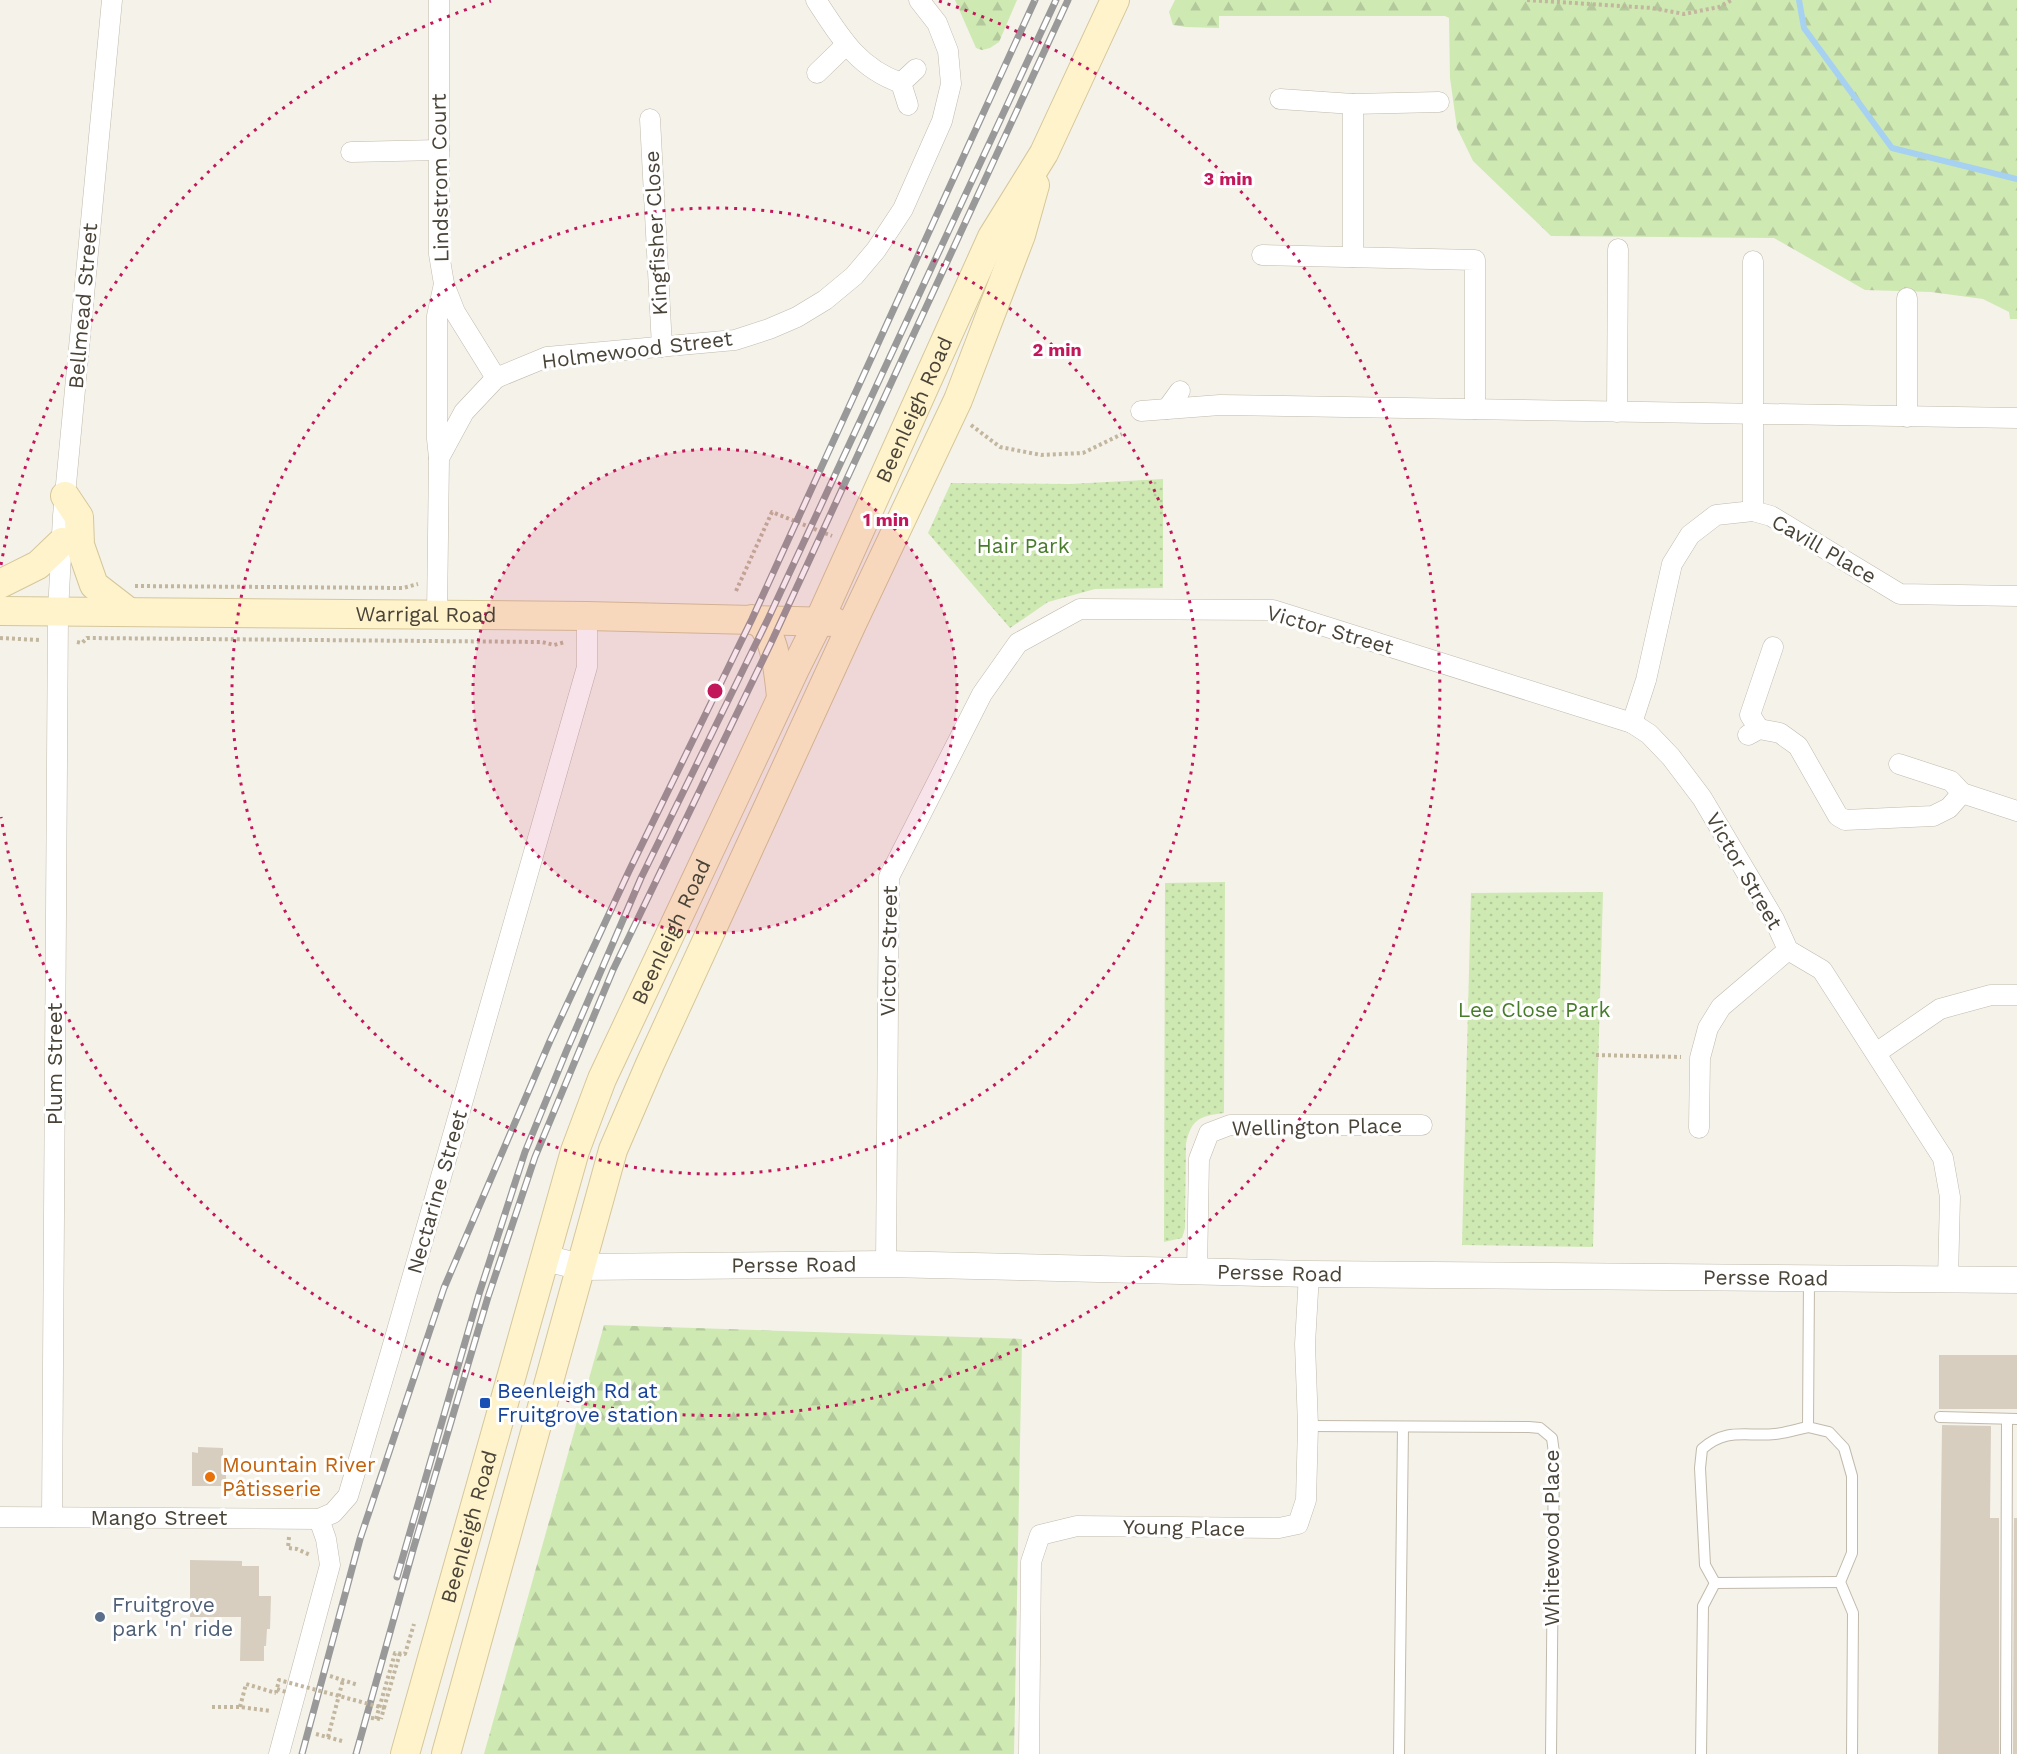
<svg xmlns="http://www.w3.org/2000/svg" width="2017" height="1754" viewBox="0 0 2017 1754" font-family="'Work Sans',sans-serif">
	<defs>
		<pattern id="green-dots" width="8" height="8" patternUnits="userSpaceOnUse" patternTransform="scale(1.5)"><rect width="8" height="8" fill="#cfe9b3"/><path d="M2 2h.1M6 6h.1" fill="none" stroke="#b3c99b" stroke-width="1.8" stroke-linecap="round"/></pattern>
		<pattern id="forest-firs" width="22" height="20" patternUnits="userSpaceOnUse" patternTransform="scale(1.5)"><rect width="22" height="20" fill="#cfe9b3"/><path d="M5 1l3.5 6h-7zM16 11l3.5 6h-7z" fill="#b3c99b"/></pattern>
	</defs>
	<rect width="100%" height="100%" fill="#f5f2ea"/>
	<!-- green -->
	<g fill="url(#green-dots)">
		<path d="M1163 479V588L1095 589 1048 602 1010 628 928 533 951 483 1070 484Z"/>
		<path d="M1225 882 1224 1113C1200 1116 1191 1119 1186 1144L1185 1228 1182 1238 1164 1242 1165 883Z"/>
		<path d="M1603 892 1593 1247 1462 1245 1471 893Z"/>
	</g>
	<!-- forest -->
	<g fill="url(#forest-firs)">
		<path d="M955 0H1017L999 42 990 48 982 50 976 48Z"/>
		<path d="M1175 0H2017V319H2010L2009 312 1983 299 1931 292 1865 290 1774 238 1551 236 1473 161 1457 128 1450 78 1449 18 1445 16H1219V28L1186 27 1173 25 1169 12Z"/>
		<path d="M604 1325 1022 1339 1014 1754H484Z"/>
	</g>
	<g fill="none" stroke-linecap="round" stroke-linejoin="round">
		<!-- stream -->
		<path stroke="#a7d1f1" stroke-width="6" d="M1799 0 1804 28 1892 148 2017 179"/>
	</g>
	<!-- building -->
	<g fill="#d7cebf">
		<rect x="1939" y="1355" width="78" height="54"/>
		<path d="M1942 1425 1991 1426 1990 1518H1999V1754H1938Z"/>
		<path d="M198 1447 223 1448V1455H226V1486H192V1452L198 1453Z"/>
		<path d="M2014 1518H2017V1754H2013Z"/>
		<path d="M190 1560 242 1561V1566H259V1596H271L270 1629H267L266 1646H264V1661H240L241 1617H190Z"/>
	</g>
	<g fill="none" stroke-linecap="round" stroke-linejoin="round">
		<defs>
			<g id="service">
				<path d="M1809 1279 1808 1427 1829 1432 1844 1448 1852 1476V1553L1840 1582 1853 1613 1852 1754"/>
				<path d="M1940 1417 2017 1419"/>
				<path d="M1308 1426 1529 1427 1540 1428 1552 1438 1554 1453 1551 1754"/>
				<path d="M1715 1583 1705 1565 1700 1468 1702 1449C1727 1427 1746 1437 1775 1434 1786 1433 1798 1429 1808 1427"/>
				<path d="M1715 1583 1840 1582"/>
				<path d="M1399 1754 1403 1427"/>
				<path d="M1701 1754 1703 1606 1715 1583"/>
				<path d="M2006 1754 2007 1419"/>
			</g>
			<g id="minor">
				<path d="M439 0V254L444 284 455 312 496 378"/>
				<path d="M816 0C840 37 858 68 901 83"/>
				<path d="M817 73 846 45"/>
				<path d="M1280 99 1353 104 1439 102"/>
				<path d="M908 105 901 83 916 69"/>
				<path d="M650 119 662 347"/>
				<path d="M351 152 439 150"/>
				<path d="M1262 255 1475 260V409"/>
				<path d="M1353 257V104"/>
				<path d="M1167 409 1180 391"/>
				<path d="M1141 411 1220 405 2017 418"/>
				<path d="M1617 412 1618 249"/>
				<path d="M1907 417V298"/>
				<path d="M439 458 437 439V316L444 284"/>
				<path d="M1753 511V261"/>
				<path d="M437 615 439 458 464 412 496 378 547 357 735 340 769 329 797 317 825 300 854 276 876 250 903 209 942 121 951 84 948 51 937 23 919 0"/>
				<path d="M1632 723 1646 680 1672 564 1690 535 1716 515 1753 511 1771 516 1900 594 2017 596"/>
				<path d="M1759 729 1750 715 1773 647"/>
				<path d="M1748 735 1759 729 1780 733 1798 746 1838 816 1845 820 1933 816 1949 808 1962 793 2017 811"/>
				<path d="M1899 764 1951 781 1962 793"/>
				<path d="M1876 1053 1940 1009 1991 995H2017"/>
				<path d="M1699 1128 1700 1058 1708 1028 1721 1007 1788 950"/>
				<path d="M886 1264 889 877 982 694 1018 643 1080 609 1273 610 1632 723 1649 734 1671 757 1702 798 1774 919 1788 950 1822 970 1943 1158 1950 1197 1948 1279"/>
				<path d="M1197 1271 1199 1159 1209 1133 1230 1125H1422"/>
				<path d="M0 1517 319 1519 333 1513 348 1496 390 1355 587 667V616"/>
				<path d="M52 1517 58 612 63 516 112 0"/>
				<path d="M279 1754 330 1565 326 1539 319 1519"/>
				<path d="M1029 1754 1031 1562 1040 1535 1077 1526 1279 1528 1298 1524 1306 1500 1308 1426 1305 1344 1309 1274"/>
			</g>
			<g id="tertiary">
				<path id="s1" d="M545 1258 581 1267 886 1264 1309 1274 2017 1280"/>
			</g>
			<g id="secondary">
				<path d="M65 496 79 517 80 545 94 585 129 612"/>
				<path d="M0 584 38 565 62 542"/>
				<path id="s2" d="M0 611 587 616 835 622"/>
				<path d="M752 619C756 621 762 624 764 627 776 644 779 677 781 697"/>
				<path id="s3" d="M405 1754 575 1151 602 1079 795 669 819 621 992 237 1044 153 1115 0"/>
				<path d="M446 1754 613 1150 650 1064 852 624 958 400 1021 235 1035 185"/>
			</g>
		</defs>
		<!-- service casing -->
		<use href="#service" stroke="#c1baac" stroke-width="12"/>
		<!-- minor casing -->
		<use href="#minor" stroke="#c1baac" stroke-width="21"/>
		<!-- tertiary casing -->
		<use href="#tertiary" stroke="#c1baac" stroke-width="27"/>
		<!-- secondary casing -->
		<use href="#secondary" stroke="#d5c79a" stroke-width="30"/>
		<!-- path -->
		<g stroke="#c3b69e" stroke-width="4" stroke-dasharray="3 3" stroke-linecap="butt">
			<path d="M1527 0 1652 8 1684 14 1719 7 1732 0"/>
			<path d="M971 425 1000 447 1041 455 1083 453 1122 434"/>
			<path d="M135 586 403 588 418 584"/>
			<path d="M736 591 772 512 832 536"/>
			<path d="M0 638 39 640"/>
			<path d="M77 642 82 643 87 638 542 642 554 645 565 642"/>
			<path d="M1596 1055 1681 1057"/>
			<path d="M291 1499V1495H323"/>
			<path d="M289 1537 288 1548 297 1549 310 1555"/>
			<path d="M330 1676 358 1685"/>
			<path d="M212 1707H240L271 1711"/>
			<path d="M240 1707 246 1684 276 1693"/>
			<path d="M384 1708 400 1653"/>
			<path d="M371 1718 381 1719"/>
			<path d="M376 1719 395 1653 405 1654 414 1624"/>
			<path d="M316 1734 342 1741"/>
			<path d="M328 1737 343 1680"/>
		</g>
		<!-- service -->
		<use href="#service" stroke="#fff" stroke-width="10"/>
		<!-- minor -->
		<use href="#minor" stroke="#fff" stroke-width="20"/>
		<!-- tertiary -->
		<use href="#tertiary" stroke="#fff" stroke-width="26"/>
		<!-- secondary -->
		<use href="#secondary" stroke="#fff3cb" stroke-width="28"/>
		<defs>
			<g id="rail">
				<path d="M397 1577 479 1294 525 1152 566 1052 641 878 768 619 1056 0"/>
				<path d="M302 1754 360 1539 444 1288 550 1041 629 871 752 619 1035 0"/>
				<path d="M356 1754 413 1550 488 1297 535 1157 613 970 771 643 1068 0"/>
			</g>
		</defs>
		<!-- rail casing -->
		<use href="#rail" stroke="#999" stroke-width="7"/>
		<!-- rail -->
		<use href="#rail" stroke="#fff" stroke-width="4.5" stroke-dasharray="14" stroke-linecap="butt"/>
		<!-- path-bridge -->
		<g stroke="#c3b69e" stroke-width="4" stroke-dasharray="3 3" stroke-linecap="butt">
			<path d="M277 1689 286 1692"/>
			<path d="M276 1693 279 1680 384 1708 381 1719"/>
		</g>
	</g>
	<!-- distance rings -->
	<circle cx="715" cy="691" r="242" fill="#c2185b" fill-opacity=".12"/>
	<g fill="none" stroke="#c2185b" stroke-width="3" stroke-dasharray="3 6">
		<circle cx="715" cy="691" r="242"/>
		<circle cx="715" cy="691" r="483"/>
		<path d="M1 565A725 725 0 0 1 491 1M939 1A725 725 0 1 1 1 817"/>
	</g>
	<!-- markers -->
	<rect fill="#1a4fb4" stroke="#fff" stroke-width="2" x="479" y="1397" width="12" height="12" rx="3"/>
	<circle fill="#e8710a" stroke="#fff" stroke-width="2" cx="210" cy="1477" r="6"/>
	<circle fill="#5c6f8a" stroke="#fff" stroke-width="2" cx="100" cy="1617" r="6"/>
	<g text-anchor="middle" stroke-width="6" stroke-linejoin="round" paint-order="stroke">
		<!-- street labels -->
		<g font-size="21" fill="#494338" stroke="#fff">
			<text transform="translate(440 178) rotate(-91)" y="7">Lindstrom Court</text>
			<text transform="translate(656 233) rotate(-93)" y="7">Kingfisher Close</text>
			<text transform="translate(83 306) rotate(-85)" y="7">Bellmead Street</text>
			<text transform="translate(637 350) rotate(-7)" y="7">Holmewood Street</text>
			<text dy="7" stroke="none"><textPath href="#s3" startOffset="1442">Beenleigh Road</textPath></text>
			<text transform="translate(1824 549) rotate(30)" y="7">Cavill Place</text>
			<text dy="7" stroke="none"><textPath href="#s2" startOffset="426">Warrigal Road</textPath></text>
			<text transform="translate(1330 630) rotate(16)" y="7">Victor Street</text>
			<text transform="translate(1744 871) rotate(60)" y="7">Victor Street</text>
			<text dy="7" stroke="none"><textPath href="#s3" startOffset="866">Beenleigh Road</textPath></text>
			<text transform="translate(889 951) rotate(-89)" y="7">Victor Street</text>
			<text transform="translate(55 1064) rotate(-90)" y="7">Plum Street</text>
			<text transform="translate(1317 1127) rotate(-1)" y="7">Wellington Place</text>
			<text transform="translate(437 1192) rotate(-74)" y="7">Nectarine Street</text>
			<text dy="7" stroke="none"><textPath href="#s1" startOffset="250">Persse Road</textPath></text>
			<text dy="7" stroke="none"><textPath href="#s1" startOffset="736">Persse Road</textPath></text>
			<text dy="7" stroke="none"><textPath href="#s1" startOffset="1222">Persse Road</textPath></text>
			<text x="159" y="1525">Mango Street</text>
			<text dy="7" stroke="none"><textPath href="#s3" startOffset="236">Beenleigh Road</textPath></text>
			<text transform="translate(1184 1528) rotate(1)" y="7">Young Place</text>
			<text transform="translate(1552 1538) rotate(-90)" y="7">Whitewood Place</text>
		</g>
		<!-- park labels -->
		<g font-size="21" fill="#477c2a" stroke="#fff">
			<text x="1023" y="553">Hair Park</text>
			<text x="1534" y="1017">Lee Close Park</text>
		</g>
		<!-- transit labels -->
		<g font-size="21" fill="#164399" stroke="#fff" text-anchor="start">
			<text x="497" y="1398">Beenleigh Rd at<tspan x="497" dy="24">Fruitgrove station</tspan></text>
		</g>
		<!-- food labels -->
		<g font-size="21" fill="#c56008" stroke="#fff" text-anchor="start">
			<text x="222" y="1472">Mountain River<tspan x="222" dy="24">Pâtisserie</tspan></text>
		</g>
		<!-- service labels -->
		<g font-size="21" fill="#4e5e75" stroke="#fff" text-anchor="start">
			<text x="112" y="1612">Fruitgrove<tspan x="112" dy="24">park 'n' ride</tspan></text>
		</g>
	</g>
	<circle cx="715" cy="691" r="9" fill="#c2185b" stroke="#fff" stroke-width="3"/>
	<g font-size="18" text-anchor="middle" font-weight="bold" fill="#c2185b" stroke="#fff" stroke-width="6" stroke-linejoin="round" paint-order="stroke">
		<text x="1228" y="185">3 min</text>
		<text x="1057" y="356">2 min</text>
		<text x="886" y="526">1 min</text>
	</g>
</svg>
